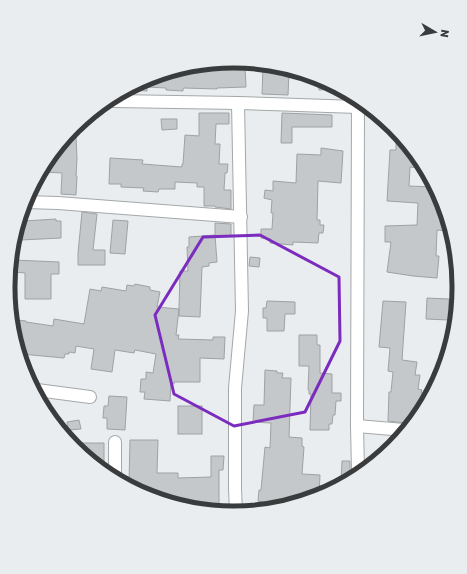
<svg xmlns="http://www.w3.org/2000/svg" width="467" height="574" viewBox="0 0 467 574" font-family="Rubik,sans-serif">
	<rect width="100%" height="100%" fill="#eaedef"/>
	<!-- building -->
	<g fill="#c4c8ca" stroke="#9ea2a4">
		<path d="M221 64V67H245L246 87 217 88V89L184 88 183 89V91L166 90V88L147 87V91L130 90 147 79Z"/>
		<path d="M263 67 289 73 288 95 262 94Z"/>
		<path d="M318 78 320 79 335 89 319 90Z"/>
		<path d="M199 113H229V124H216L215 144H220L219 164H228L227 173H225L224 190H231V209L215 207V206H204V187H197V183L175 182V189H159L158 192 143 191 144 188 121 187V184H109L110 158 143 160 142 164 182 167V164H183L185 135 199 136Z"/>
		<path d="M282 113 332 115V127H292V143H281Z"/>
		<path d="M161 119H177V129L162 130Z"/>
		<path d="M396 132 420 168 410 167 409 186 433 187 442 201V217H445L448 231 437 230 436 256H439L437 278 413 276 387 272 391 242H385V226L417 225 418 203 387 201 390 150H396Z"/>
		<path d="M69 136H76L77 159 76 176H77L76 195 61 194 62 173 45 172Z"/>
		<path d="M321 148 343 151 341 183 318 181 317 220H320V225H324L323 233H319L318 243 293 242V245L270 243 271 239 261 238V229H272L273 213H271L272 200 264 198 265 190 273 191V181L296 183 297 154 321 155Z"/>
		<path d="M82 212 97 214 93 250H105V265H78V253Z"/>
		<path d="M56 219V221H61V238L21 240 20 225 21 223H24V221Z"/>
		<path d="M113 220 128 221 125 254 110 253Z"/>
		<path d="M215 223 231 224V236H215Z"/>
		<path d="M215 235 217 262 209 263V266L202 267 200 317 179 316V309L176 335H179L178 339 213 340V337H225L224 359 200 358V382H174V384H171L170 401 144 399 145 392H140L141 379H146V372L153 373 156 354 135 350 134 353 115 350 112 372 91 369 94 349 76 346 75 353 69 352V354H65L64 358 21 354 16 329 17 320 26 321V322L53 326 54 319 84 324 90 289 101 291 102 287 126 291 127 285 134 286 135 284 150 287V290L160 292 157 307 179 309 180 271H188L187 247H189V237Z"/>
		<path d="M250 257 260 258 259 267 249 266Z"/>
		<path d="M14 260 59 262V274H51V299H25V273L14 272Z"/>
		<path d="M427 298 449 299 448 320 426 319Z"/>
		<path d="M267 301 295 302V314H285L284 331H267V318H263V308H266Z"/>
		<path d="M383 301 406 302 402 360 417 362 415 375H420L418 389 422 390 421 393H428L408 424 405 423 388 421 389 392H391L393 372 388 371 390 348 379 347Z"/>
		<path d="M299 335H317V345H320V373L332 374V393H341V401H336L335 415H333L332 424H329V430H310L311 394H309V390H308L309 366H299Z"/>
		<path d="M265 370 277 371V373H283L282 378H291L289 437 302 438V446L304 447 302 474 320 475 319 496 263 507V502L258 501 259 490H261L265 447 270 448 271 423 253 422 254 405H264Z"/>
		<path d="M109 396 127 397 125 430 107 429V418H103L104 406H108Z"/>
		<rect x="178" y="406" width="24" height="28"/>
		<path d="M79 420 81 429 68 430 67 422Z"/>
		<path d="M130 440H158L157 473H178V478L211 477V456H224L223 470H219V509H214L199 506V504L188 503 147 495 129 483Z"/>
		<path d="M80 443H104V466L80 450Z"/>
		<path d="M342 461H350V475L341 481Z"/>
	</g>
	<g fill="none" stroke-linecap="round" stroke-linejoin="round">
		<defs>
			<g id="street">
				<path d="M114 101 238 103 358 107"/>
				<path d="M358 104 357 426 358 470"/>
				<path d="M25 202 58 203 241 217"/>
				<path d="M37 390 90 397"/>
				<path d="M357 426 404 430"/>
				<path d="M115 442V474"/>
				<path d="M236 512 235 489V388L242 311 238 103"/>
			</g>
		</defs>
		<!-- street casing -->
		<use href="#street" stroke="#a4a8a9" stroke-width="14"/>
		<!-- street -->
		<use href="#street" stroke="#fff" stroke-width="12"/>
	</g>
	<!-- marked area -->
	<path fill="none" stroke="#7b2cbf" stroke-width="3" stroke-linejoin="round" d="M260 235 339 277 340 341 305 412 234 426 174 394 155 315 203 237Z"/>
	<!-- crop -->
	<path d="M0 0H467V574H0ZM233 68H234A218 218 0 0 1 452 286V288A218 218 0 0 1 234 506H233A218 218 0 0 1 15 288V286A218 218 0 0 1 233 68Z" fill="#eaedef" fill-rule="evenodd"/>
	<path fill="none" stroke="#3a3b3c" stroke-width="5" d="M233 68H234A218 218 0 0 1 452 286V288A218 218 0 0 1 234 506H233A218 218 0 0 1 15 288V286A218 218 0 0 1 233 68Z"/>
	<!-- north arrow -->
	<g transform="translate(435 32) rotate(99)" stroke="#eaedef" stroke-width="3" paint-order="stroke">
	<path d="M0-3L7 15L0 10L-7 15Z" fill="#3a3b3c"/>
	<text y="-6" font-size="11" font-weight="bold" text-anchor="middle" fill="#3a3b3c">N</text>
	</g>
</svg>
